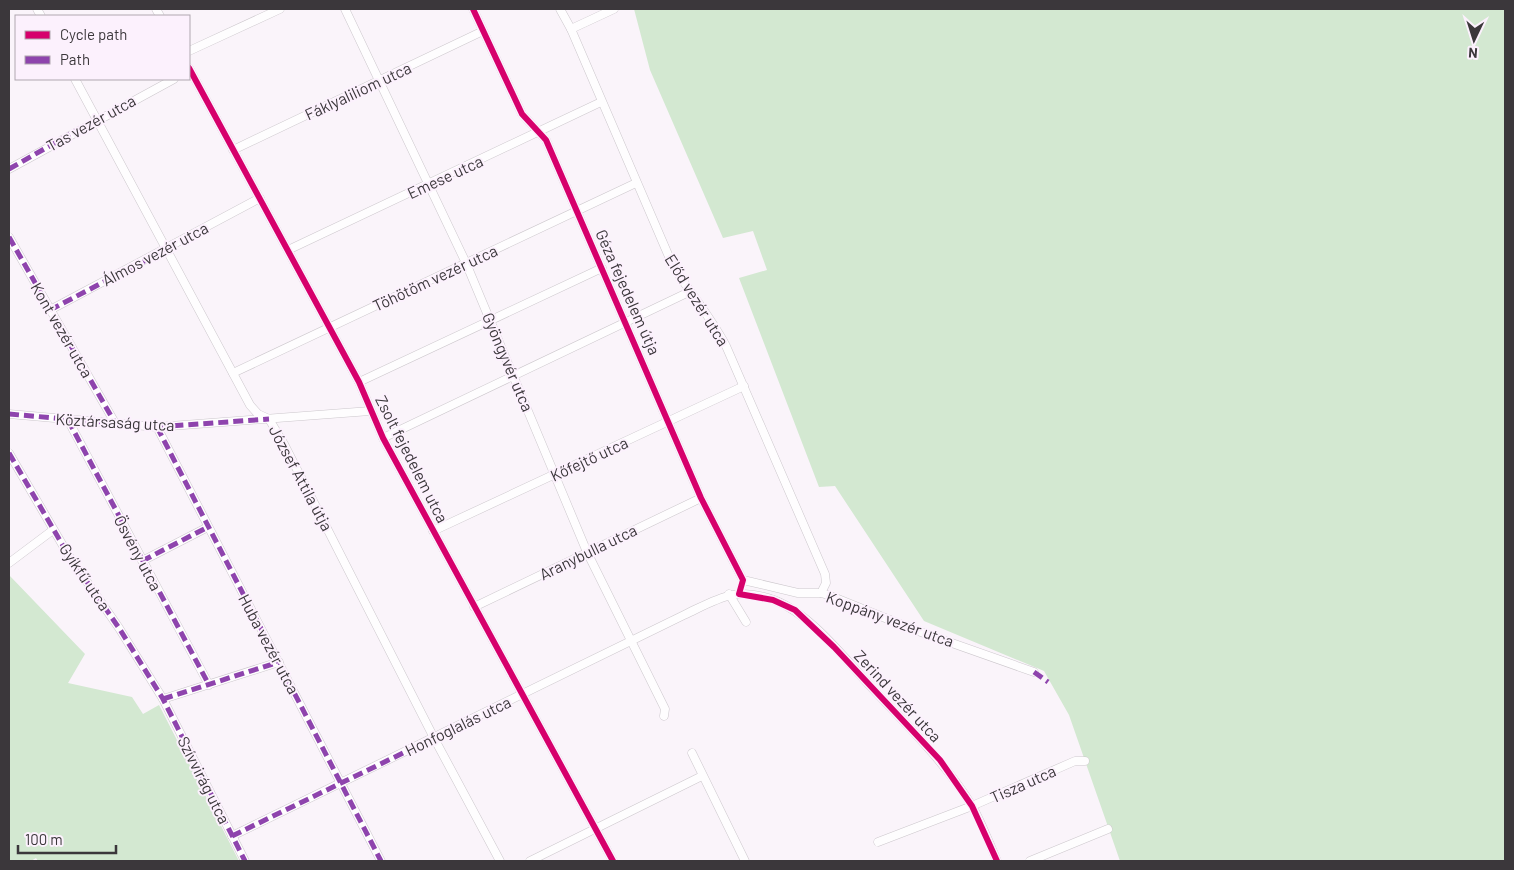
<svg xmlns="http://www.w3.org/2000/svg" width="1514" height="870" viewBox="0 0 1514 870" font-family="Barlow,sans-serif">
	<rect width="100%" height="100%" fill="#faf4fa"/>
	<!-- green -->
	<g fill="#d3e8d1">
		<path d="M634 9H1505V861H1120L1069 715 1044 671 924 621 835 486 819 487 739 278 767 270 753 231 723 238 650 70Z"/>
		<path d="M9 575 85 654 68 683 132 697 143 714 159 705 239 861H38L36 858 31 861H9Z"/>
	</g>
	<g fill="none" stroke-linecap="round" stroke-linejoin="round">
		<defs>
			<g id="minor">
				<path d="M37 9 41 16"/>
				<path d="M156 9 160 16"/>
				<path d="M345 9 466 263 587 552 665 709 664 716"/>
				<path d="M473 9 522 114 546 140 701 498 743 580"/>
				<path d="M560 9 571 29 673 266C691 294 710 316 726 346L825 574 826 583 821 593"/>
				<path d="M571 29 614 9"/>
				<path d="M189 51 280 9"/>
				<path d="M189 68 359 382 383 438 613 861"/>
				<path d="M75 79 250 405 258 414 269 419 284 444 434 738 500 861"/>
				<path d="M233 150 483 31"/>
				<path d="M9 169 174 79"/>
				<path d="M9 237 115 423"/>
				<path d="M288 250 601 102"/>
				<path d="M50 310 260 198"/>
				<path d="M233 373 636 183"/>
				<path d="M359 382 602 268"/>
				<path d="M9 414 157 427 370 411"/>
				<path d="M68 420 209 685"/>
				<path d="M157 427 381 861"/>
				<path d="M383 438 689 292"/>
				<path d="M9 453 69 556 119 628 163 699 245 861"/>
				<path d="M433 531 744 386"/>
				<path d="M142 561 208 527"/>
				<path d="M9 563 53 530"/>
				<path d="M743 580 798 593H821L828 595 915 630 1034 672"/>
				<path d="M729 594 746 622"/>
				<path d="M474 607 701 498"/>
				<path d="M163 699 279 662"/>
				<path d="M692 753 745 861"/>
				<path d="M232 836 684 615C718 599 734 586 774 600 811 614 845 659 872 688 907 725 945 762 972 806 982 823 989 843 997 861"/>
				<path d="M878 842 972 806 1075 761H1085"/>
				<path d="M530 861 702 776"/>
				<path d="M1030 861 1108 829"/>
			</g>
		</defs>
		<!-- minor casing -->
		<use href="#minor" stroke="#ccc7cc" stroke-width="9"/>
		<!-- minor -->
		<use href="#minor" stroke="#fefdfe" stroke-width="8"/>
		<!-- quiet -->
		<g stroke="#8e44ad" stroke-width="5" stroke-dasharray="10 5" stroke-linecap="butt">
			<path d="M9 169 97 119"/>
			<path d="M9 237 115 423"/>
			<path d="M50 310 165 250"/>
			<path d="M9 414 157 427 269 419"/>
			<path d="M68 420 209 685"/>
			<path d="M157 427 381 861"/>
			<path d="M9 453 69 556 119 628 163 699 245 861"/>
			<path d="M142 561 208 527"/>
			<path d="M1034 672 1048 682"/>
			<path d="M163 699 279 662"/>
			<path d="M232 836 434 738"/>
		</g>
		<defs>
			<g id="cycleway">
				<path d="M473 9 522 114 546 140 701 498 743 580 739 594 773 600 795 610 834 647 940 760 972 806 997 861"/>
				<path d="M189 68 359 382 383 438 613 861"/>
			</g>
		</defs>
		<!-- cycleway casing -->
		<use href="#cycleway" stroke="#fcf1fd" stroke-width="9"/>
		<!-- cycleway -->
		<use href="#cycleway" stroke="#d6006c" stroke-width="6"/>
	</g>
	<g text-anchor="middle" stroke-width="4" stroke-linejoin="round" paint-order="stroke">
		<!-- street labels -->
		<g font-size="16" fill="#3b373b" stroke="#fcf1fd">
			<text transform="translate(358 91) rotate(-25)" y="6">Fáklyaliliom utca</text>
			<text transform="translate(91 123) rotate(-29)" y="6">Tas vezér utca</text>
			<text transform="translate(445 177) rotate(-25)" y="6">Emese utca</text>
			<text transform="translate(155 254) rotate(-28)" y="6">Álmos vezér utca</text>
			<text transform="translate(435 278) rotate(-25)" y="6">Töhötöm vezér utca</text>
			<text transform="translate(628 292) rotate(66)" y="6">Géza fejedelem útja</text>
			<text transform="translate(697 300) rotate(58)" y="6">Előd vezér utca</text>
			<text transform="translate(62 330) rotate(60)" y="6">Kont vezér utca</text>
			<text transform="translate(508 362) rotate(67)" y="6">Gyöngyvér utca</text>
			<text transform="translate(115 422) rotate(3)" y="6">Köztársaság utca</text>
			<text transform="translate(412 459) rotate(63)" y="6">Zsolt fejedelem utca</text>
			<text transform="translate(589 459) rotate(-25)" y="6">Kőfejtő utca</text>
			<text transform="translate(301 478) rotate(62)" y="6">József Attila útja</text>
			<text transform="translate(588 552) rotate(-26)" y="6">Aranybulla utca</text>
			<text transform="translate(138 553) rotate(62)" y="6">Ösvény utca</text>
			<text transform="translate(85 577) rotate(56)" y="6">Gyíkfű utca</text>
			<text transform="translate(890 619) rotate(20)" y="6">Koppány vezér utca</text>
			<text transform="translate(269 644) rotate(62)" y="6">Huba vezér utca</text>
			<text transform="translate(898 696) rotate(47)" y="6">Zerind vezér utca</text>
			<text transform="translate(458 726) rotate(-26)" y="6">Honfoglalás utca</text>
			<text transform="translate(204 780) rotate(63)" y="6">Szívvirág utca</text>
			<text transform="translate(1023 784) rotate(-24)" y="6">Tisza utca</text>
		</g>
	</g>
	<!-- border -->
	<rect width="1514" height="870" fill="none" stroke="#3b373b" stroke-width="20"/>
	<!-- legend -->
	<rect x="15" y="15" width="175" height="65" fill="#fcf1fd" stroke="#afa7af"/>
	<rect x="25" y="31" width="25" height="8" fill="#d6006c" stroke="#afa7af"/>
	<text x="60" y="40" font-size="15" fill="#3b373b">Cycle path</text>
	<rect x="25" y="56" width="25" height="8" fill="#8e44ad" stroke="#afa7af"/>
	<text x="60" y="65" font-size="15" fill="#3b373b">Path</text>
	<!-- north arrow -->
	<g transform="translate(1474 40) rotate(184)" stroke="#fcf1fd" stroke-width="4" paint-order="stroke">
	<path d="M0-4L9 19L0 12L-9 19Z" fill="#3b373b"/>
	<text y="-8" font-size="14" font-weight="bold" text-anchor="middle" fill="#3b373b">N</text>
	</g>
	<!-- scale -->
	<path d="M18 845v8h98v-8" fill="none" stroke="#3b373b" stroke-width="2.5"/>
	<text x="25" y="845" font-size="15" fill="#3b373b" stroke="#fcf1fd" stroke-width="4" paint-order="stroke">100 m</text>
</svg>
